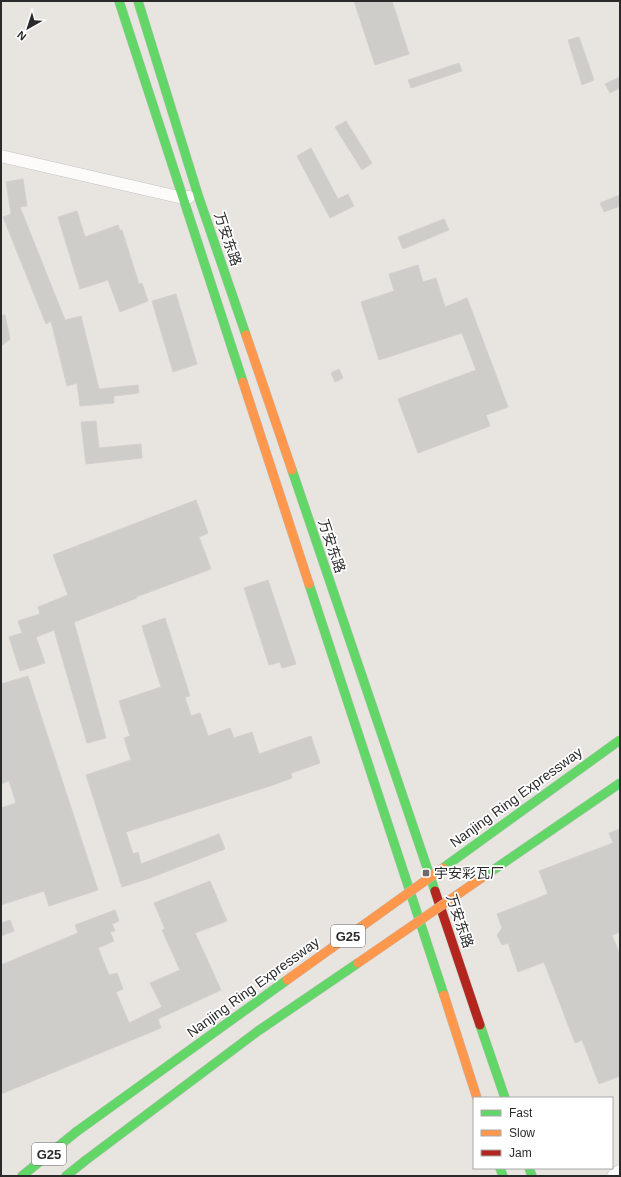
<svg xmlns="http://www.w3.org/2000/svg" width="621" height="1177" viewBox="0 0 621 1177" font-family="Arial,'Noto Sans SC',sans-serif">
	<rect width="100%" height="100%" fill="#e8e5e1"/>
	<!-- building -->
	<g fill="#cfcdca" stroke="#d3d0cd">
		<path d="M354 1H392L409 54 375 65Z"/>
		<path d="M579 37 594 80 582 85 568 40Z"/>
		<path d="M459 63 462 71 411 88 408 80Z"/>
		<path d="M620 77V88L610 93 605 84Z"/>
		<path d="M346 121 372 163 362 170 335 127Z"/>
		<path d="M311 148 338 199 348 194 354 206 330 218 297 156Z"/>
		<path d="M23 179 27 206 20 207 65 320 81 316 99 389 138 385 139 393 114 396V403L80 406 77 383 67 386 51 321 46 324 3 217 11 214 6 182Z"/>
		<path d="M620 195V206L604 212 600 203Z"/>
		<path d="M77 211 85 237 118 225 120 230H122L139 284 142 283 148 301 120 312 108 280 80 289 58 217Z"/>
		<path d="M444 219 449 230 403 249 398 237Z"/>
		<path d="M418 265 423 282 436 278 445 307 467 298 508 407 486 415 490 426 418 453 398 399 476 370 462 333 379 360 361 302 394 291 389 274Z"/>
		<path d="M176 294 197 364 173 372 152 301Z"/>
		<path d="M1 315H5L10 339 1 346Z"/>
		<path d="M339 369 343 378 335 382 331 373Z"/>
		<path d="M96 421 99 448 141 444 142 458 86 464 81 422Z"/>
		<path d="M196 500 208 533 199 537 211 569 136 597 137 598 74 622 106 738 87 743 54 630 36 637 45 663 20 671 9 637 22 633 18 621 40 614 38 607 68 595 53 555Z"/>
		<path d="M268 580 296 664 282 668 280 662 269 665 244 588Z"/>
		<path d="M165 618 190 696 185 697 191 716 200 713 208 736 230 728 234 738 252 732 259 754 311 736 320 763 291 773 292 778 270 786 126 832 133 854 138 852 141 864 219 834 225 849 150 878 122 887 86 775 131 760 124 738 130 736 119 701 161 687 142 626Z"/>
		<path d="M28 676 98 890 49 906 44 891 1 905V808L16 803 9 781 1 784V684Z"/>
		<path d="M620 829V932L612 935 620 955V1076L599 1084 582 1040 575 1043 544 962 518 972 508 943 502 945 497 935 502 928 497 914 548 894 539 871 613 843 609 833Z"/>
		<path d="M210 881 227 921 195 933 221 990 158 1019 161 1028 1 1094V965L78 933 75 925 115 910 119 921 112 924 115 931 110 932 114 941 98 948 109 975 117 973 123 989 116 992 129 1023 162 1007 150 983 180 970 162 930 165 929 154 903Z"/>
		<path d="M10 920 14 931 1 936V923Z"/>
	</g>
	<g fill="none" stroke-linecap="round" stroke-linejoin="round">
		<defs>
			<g id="street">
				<path d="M1 156 183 198 189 197"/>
				<path d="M613 1176 620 1171"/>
			</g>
			<g id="fast">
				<path d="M119 1 243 382"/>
				<path d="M138 1 198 195 246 335"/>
				<path d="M292 470 435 891"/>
				<path d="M309 584 444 995"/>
				<path d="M480 1025 505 1098"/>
				<path d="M500 1168 503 1176"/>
				<path d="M529 1168 532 1176"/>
				<path d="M22 1176 76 1132"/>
				<path d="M66 1176 86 1160"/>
			</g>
			<g id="slow">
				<path d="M246 335 292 470"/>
				<path d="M243 382 309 584"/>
				<path d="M444 995 477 1098"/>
			</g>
			<path id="jam" d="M435 891 480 1025"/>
		</defs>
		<!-- street casing -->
		<use href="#street" stroke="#c4c4c3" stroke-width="13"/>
		<!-- fast casing -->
		<use href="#fast" stroke="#c4c4c3" stroke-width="10"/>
		<!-- slow casing -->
		<use href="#slow" stroke="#c4c4c3" stroke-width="10"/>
		<!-- jam casing -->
		<use href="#jam" stroke="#c4c4c3" stroke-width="10"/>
		<!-- street -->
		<use href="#street" stroke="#fcfbfa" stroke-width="12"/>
		<!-- fast -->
		<use href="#fast" stroke="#63d668" stroke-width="9"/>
		<!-- slow -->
		<use href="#slow" stroke="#ff974d" stroke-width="9"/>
		<!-- jam -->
		<use href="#jam" stroke="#b3261e" stroke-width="9"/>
		<defs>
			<g id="fast-bridge">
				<path d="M443 868 620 740"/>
				<path d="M483 877 620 783"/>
				<path d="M76 1132 287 980"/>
				<path d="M86 1160 258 1031 358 963"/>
			</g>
			<g id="slow-bridge">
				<path d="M358 963 483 877"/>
				<path d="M287 980 443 868"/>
			</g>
		</defs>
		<!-- fast-bridge casing -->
		<use href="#fast-bridge" stroke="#c4c3c2" stroke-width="10" stroke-linecap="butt"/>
		<!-- slow-bridge casing -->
		<use href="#slow-bridge" stroke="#c4c3c2" stroke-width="10" stroke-linecap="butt"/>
		<!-- fast-bridge -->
		<use href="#fast-bridge" stroke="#63d668" stroke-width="9"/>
		<!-- slow-bridge -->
		<use href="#slow-bridge" stroke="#ff974d" stroke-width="9"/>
	</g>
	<!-- markers -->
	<rect fill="#6c6b6a" stroke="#fff" stroke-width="1.5" x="422" y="869" width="8" height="8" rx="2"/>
	<g text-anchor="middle" stroke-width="3.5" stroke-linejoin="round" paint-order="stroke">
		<!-- shield labels -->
		<g fill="#fff" stroke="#6a6a6a" stroke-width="1">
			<rect x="331" y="925" width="34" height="22" rx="3"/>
			<rect x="32" y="1143" width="34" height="22" rx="3"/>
		</g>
		<g font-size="13" font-weight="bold" fill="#2a2a2a">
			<text x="348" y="941">G25</text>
			<text x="49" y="1159">G25</text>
		</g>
		<!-- street labels -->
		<g font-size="14" fill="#2a2a2a" stroke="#fff">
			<text transform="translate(228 239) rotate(71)" y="5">万安东路</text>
			<text transform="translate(332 546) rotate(71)" y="5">万安东路</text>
			<text transform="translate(516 797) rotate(-36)" y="5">Nanjing Ring Expressway</text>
			<text transform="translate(460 921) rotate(71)" y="5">万安东路</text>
			<text transform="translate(253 987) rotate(-36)" y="5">Nanjing Ring Expressway</text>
		</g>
		<!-- poi labels -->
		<g font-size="14" fill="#2a2a2a" stroke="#fff" text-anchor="start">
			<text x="434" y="878">宇安彩瓦厂</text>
		</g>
	</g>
	<!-- border -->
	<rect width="621" height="1177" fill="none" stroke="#2a2a2a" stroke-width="4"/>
	<!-- legend -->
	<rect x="473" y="1097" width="140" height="72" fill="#ffffff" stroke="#aaaaaa"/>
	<rect x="481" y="1110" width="20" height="6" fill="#63d668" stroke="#aaaaaa"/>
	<text x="509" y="1117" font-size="12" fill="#2a2a2a">Fast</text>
	<rect x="481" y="1130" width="20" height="6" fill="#ff974d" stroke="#aaaaaa"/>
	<text x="509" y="1137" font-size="12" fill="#2a2a2a">Slow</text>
	<rect x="481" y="1150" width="20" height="6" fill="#b3261e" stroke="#aaaaaa"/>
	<text x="509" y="1157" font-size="12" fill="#2a2a2a">Jam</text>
	<!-- north arrow -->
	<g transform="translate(28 28) rotate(219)" stroke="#ffffff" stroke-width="3" paint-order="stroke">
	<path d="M0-3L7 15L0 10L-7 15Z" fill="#2a2a2a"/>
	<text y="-6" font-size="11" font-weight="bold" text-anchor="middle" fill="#2a2a2a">N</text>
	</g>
</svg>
